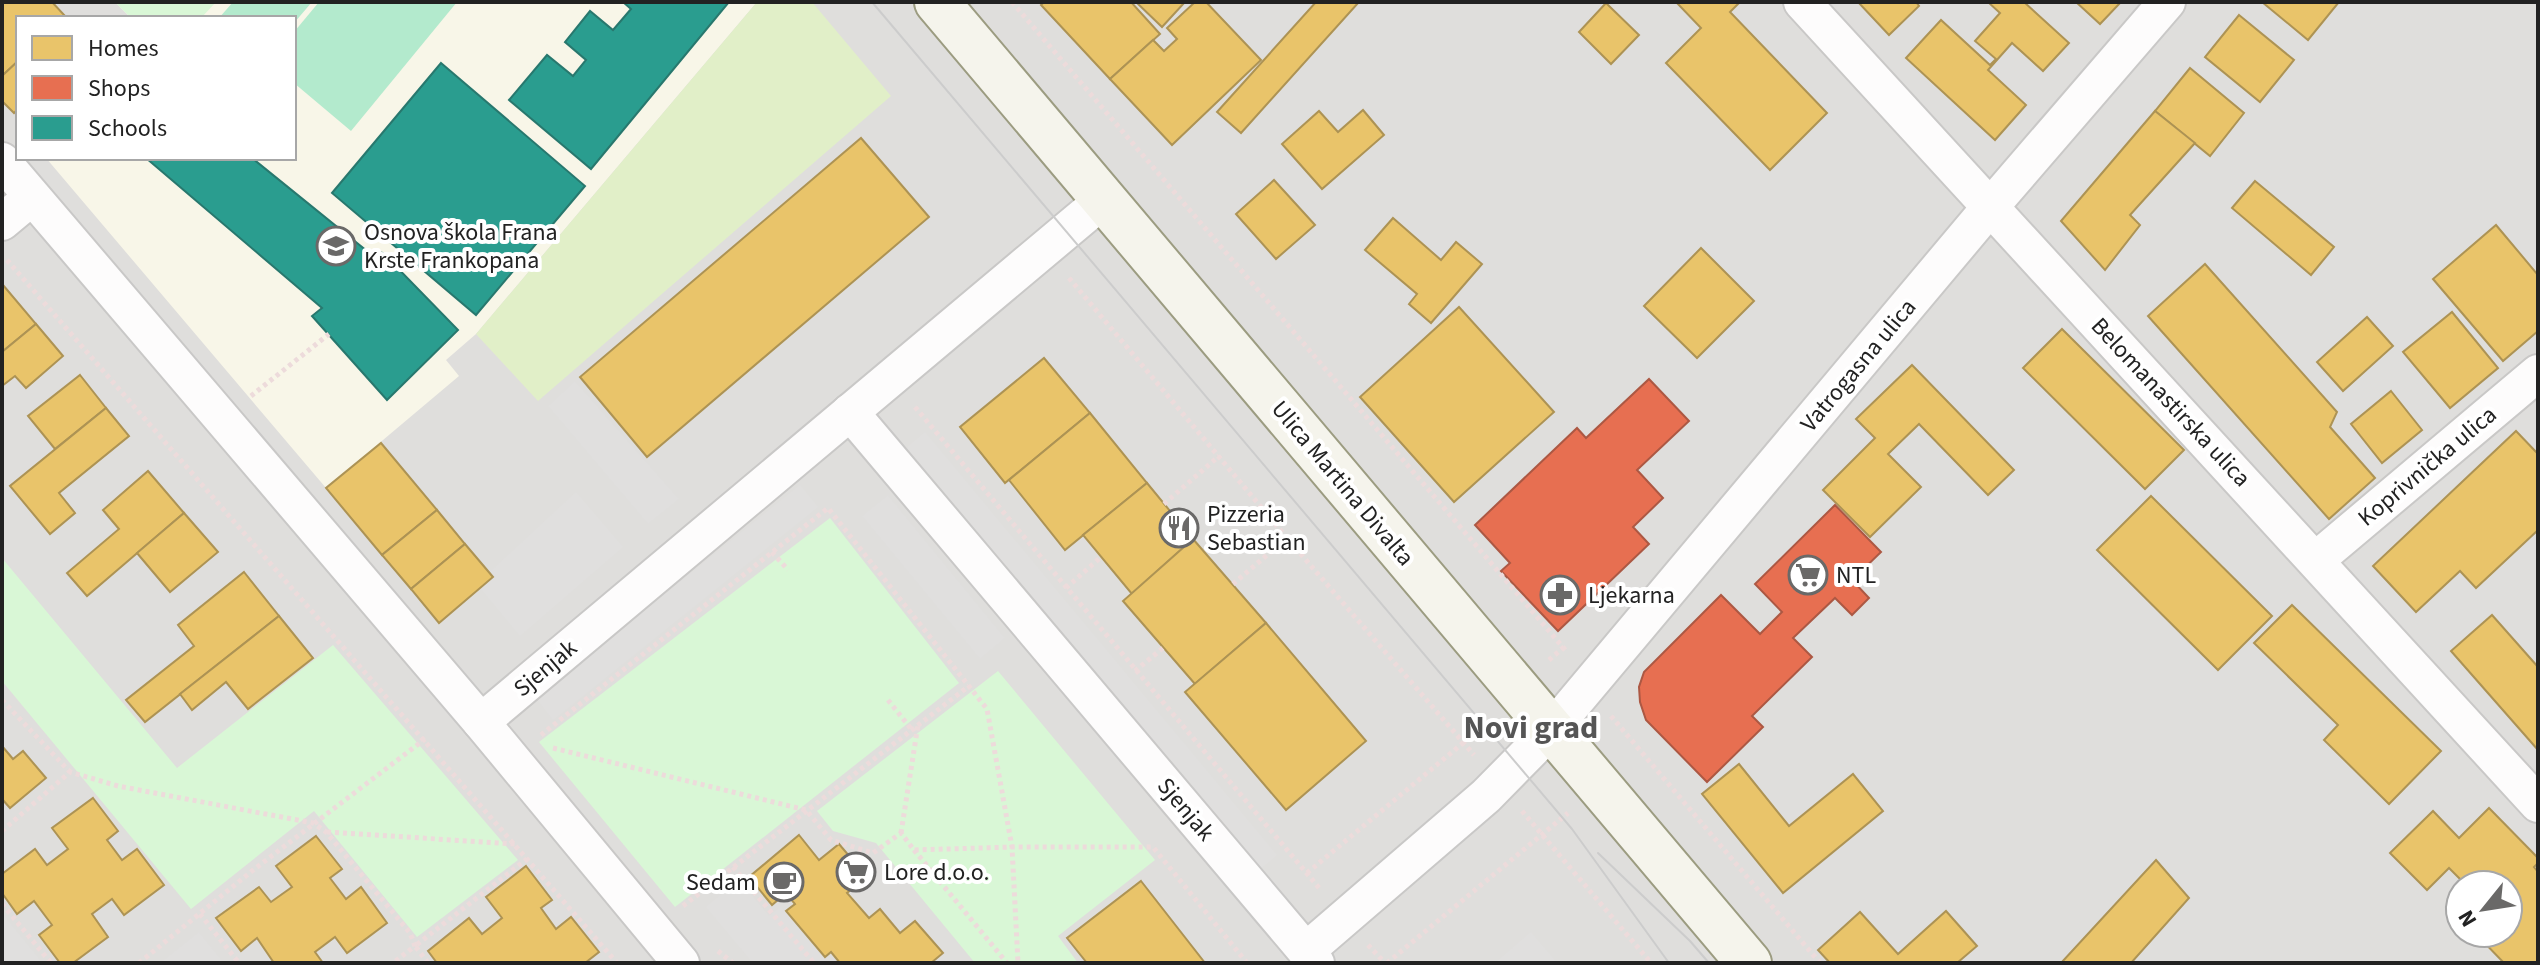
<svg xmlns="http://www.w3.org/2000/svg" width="2540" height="965" viewBox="0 0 2540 965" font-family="'Source Sans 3',sans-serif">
	<rect width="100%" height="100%" fill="#f0eeeb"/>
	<!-- residential -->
	<path fill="#dfdedc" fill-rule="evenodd" d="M2 2H2538V963H2ZM18 18H294V158H18ZM2460 885H2508V933H2460Z"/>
	<!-- education -->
	<path fill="#f8f6e8" d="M115 2H757L476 334 446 360 459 376 326 488 46 158H294V18H131Z"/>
	<!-- grass -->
	<path fill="#e1efc8" d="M757 2H812L891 96 538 401 476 334Z"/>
	<!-- park -->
	<g fill="#d9f7d6">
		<path d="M115 2H216L201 18H131Z"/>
		<path d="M830 518 959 683 675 907 539 742Z"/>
		<path d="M2 558 177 768 333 645 518 860 417 937 314 811 191 909 2 681Z"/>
		<path d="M998 671 1155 860 1058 936 1078 963H975L876 843 833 831 817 811Z"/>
	</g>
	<!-- pitch -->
	<g fill="#b3eacd">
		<path d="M233 2H312L294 23V18H219Z"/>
		<path d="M319 2H457L351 131 294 83V32Z"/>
	</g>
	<!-- parking -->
	<g fill="#e0dfde">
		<path d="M575 381 679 499 648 524 548 406Z"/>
		<path d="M925 432 1277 855 1257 872 905 449Z"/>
		<path d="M800 485 818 507 553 720 536 698Z"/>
		<path d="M576 492 623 547 520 636 477 584Z"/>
		<path d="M888 495 1005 638 980 659 862 516Z"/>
		<path d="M739 880 769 916 781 907 828 963H753L706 907Z"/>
		<path d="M2 913 43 963H2Z"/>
		<path d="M199 932 224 963H160Z"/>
		<path d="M1531 932 1557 963H1495Z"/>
	</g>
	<!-- homes -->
	<g fill="#e9c46a" stroke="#ad9354" stroke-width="2">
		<path d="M2 2H52L66 17 18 18V61L2 76Z"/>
		<path d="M1044 2H1131L1160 34 1110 79 1041 5Z"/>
		<path d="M1136 2H1185L1162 27Z"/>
		<path d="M1195 2H1206L1261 60 1172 145 1110 79 1153 40 1164 51 1177 39 1167 28Z"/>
		<path d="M1316 2H1359L1241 133 1217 112Z"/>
		<path d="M1676 2H1740L1730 12 1827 113 1770 170 1666 63 1701 28Z"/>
		<path d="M1858 2H1916L1919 6 1889 35Z"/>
		<path d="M1988 2H2024L2069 43 2043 71 2012 43 1988 70 2026 105 1995 140 1906 58 1941 20 1990 65 1996 59 1975 41 2000 13Z"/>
		<path d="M2076 2H2121L2100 24Z"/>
		<path d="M2262 2H2339L2308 40Z"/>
		<path d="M1606 3 1639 35 1611 64 1579 32Z"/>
		<path d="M2239 15 2294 60 2260 102 2205 57Z"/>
		<path d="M18 61V109L14 113 2 101V76Z"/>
		<path d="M2190 68 2244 113 2210 156 2155 111Z"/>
		<path d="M1363 110 1384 135 1322 189 1282 144 1319 111 1338 132Z"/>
		<path d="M2155 111 2195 143 2130 215 2140 225 2105 270 2061 221Z"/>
		<path d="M861 138 929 217 647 457 580 377Z"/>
		<path d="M1274 180 1315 225 1276 259 1236 214Z"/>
		<path d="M2255 181 2334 247 2311 275 2232 208Z"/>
		<path d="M1393 218 1441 260 1456 242 1482 264 1431 323 1409 304 1417 294 1365 250Z"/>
		<path d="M2496 225 2538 275V331L2503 361 2433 279Z"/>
		<path d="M1701 248 1754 301 1697 358 1644 306Z"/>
		<path d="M2205 264 2337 412 2330 427 2375 478 2329 519 2148 316Z"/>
		<path d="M3 285 36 324 2 352V286Z"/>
		<path d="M1459 307 1554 412 1454 502 1360 397Z"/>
		<path d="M2452 312 2498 368 2450 408 2403 352Z"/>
		<path d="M2367 317 2393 346 2343 391 2317 362Z"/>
		<path d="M36 324 63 356 26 388 15 376 2 386V352Z"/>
		<path d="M2062 329 2184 450 2145 489 2023 368Z"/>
		<path d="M1044 358 1090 413 1005 483 960 427Z"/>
		<path d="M1912 365 2014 470 1988 495 1919 424 1888 454 1921 487 1870 537 1823 490 1875 438 1856 419Z"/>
		<path d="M80 375 106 408 55 449 28 416Z"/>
		<path d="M2391 391 2422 430 2382 463 2351 424Z"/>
		<path d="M106 408 129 436 59 493 75 513 50 534 10 486Z"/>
		<path d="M1090 413 1147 483 1065 550 1009 480Z"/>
		<path d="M2516 431 2538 454V530L2476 588 2460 571 2416 612 2373 566Z"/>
		<path d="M381 443 437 510 382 555 326 488Z"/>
		<path d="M148 471 184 513 87 596 67 573 119 529 103 510Z"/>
		<path d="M1147 483 1193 539 1132 594 1083 535Z"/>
		<path d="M2151 496 2272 616 2218 670 2097 550Z"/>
		<path d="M437 510 465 544 411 589 382 555Z"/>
		<path d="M184 513 218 552 170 592 137 553Z"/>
		<path d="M1193 539 1266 623 1195 684 1123 601Z"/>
		<path d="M465 544 493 577 439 623 411 589Z"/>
		<path d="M244 572 279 616 145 722 126 700 194 646 178 625Z"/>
		<path d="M2292 605 2441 751 2389 804 2324 740 2338 725 2254 643Z"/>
		<path d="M2492 615 2538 667V750L2451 651Z"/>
		<path d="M279 616 313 658 248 709 226 682 192 710 180 694Z"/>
		<path d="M1266 623 1366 741 1286 810 1185 692Z"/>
		<path d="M2 746 13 759 23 751 46 778 10 808 2 799Z"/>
		<path d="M1739 764 1789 826 1853 774 1883 811 1783 893 1702 794Z"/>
		<path d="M93 798 118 831 107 840 122 860 137 849 164 885 124 915 112 899 92 914 108 937 73 963H60L39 935 52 925 34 901 17 914 2 893V874L35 849 47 865 68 849 52 828Z"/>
		<path d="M2489 808 2538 858V863L2534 867 2538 872V963H2504L2475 933H2508V885H2466L2449 868 2427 890 2390 853 2433 811 2459 838Z"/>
		<path d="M799 835 819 860 839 844 867 877 847 893 869 918 880 909 900 933 915 921 943 953 931 963H840L831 952 825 957 786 911 795 904 786 893 772 905 749 877Z"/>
		<path d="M316 836 342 869 330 878 346 899 361 887 387 923 347 953 335 937 315 952 323 963H274L257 938 241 951 216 918 259 887 271 902 292 887 276 866Z"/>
		<path d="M2156 860 2189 898 2131 963H2061Z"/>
		<path d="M526 866 552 900 541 908 556 929 571 917 599 952 585 963H437L428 951 469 918 482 934 502 918 486 897Z"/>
		<path d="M1141 881 1205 963H1087L1067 938Z"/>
		<path d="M1946 911 1977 946 1957 963H1830L1818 950 1860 912 1898 954Z"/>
	</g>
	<!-- shops -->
	<g fill="#e76f51" stroke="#ac5843" stroke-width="2">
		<path d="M1649 379 1689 421 1637 470 1663 498 1633 527 1649 544 1558 631 1501 571 1510 563 1475 525 1577 428 1586 438Z"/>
		<path d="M1835 505 1881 552 1852 580 1869 598 1852 615 1835 598 1793 638 1812 657 1752 716 1763 727 1707 782 1646 720 1640 702 1639 687 1644 672 1721 595 1760 634 1782 612 1755 584Z"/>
	</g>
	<!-- schools -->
	<g fill="#2a9d8f" stroke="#28786e" stroke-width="2">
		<path d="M623 2H729L591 169 509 100 547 55 573 76 586 60 565 42 590 11 613 30 631 9Z"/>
		<path d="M441 63 585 186 476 315 332 193Z"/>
		<path d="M146 158H252L367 251 383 253 458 330 387 400 312 316 322 308Z"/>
	</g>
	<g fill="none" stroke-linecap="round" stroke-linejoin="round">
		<defs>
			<g id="street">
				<path d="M1802 2 2538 804"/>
				<path d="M2 161 481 722 681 963"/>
				<path d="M2 222 32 197"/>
				<path d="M850 412 1316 963"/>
				<path d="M2316 560 2538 373"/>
				<path d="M481 722 1103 200"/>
				<path d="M1306 951 1486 796 1552 729 1991 206 2167 2"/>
			</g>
			<path id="secondary" d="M937 2 1749 963"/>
		</defs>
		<!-- street casing -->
		<use href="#street" stroke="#c9c8c7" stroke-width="40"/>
		<!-- secondary casing -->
		<use href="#secondary" stroke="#9c9c81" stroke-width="48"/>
		<!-- path -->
		<g stroke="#eddbdb" stroke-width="5" stroke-dasharray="4 4" stroke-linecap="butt">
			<path d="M1012 2 1567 652"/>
			<path d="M7 260 617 963"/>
			<path d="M1069 278 1287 538 1474 755"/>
			<path d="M251 396 329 334"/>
			<path d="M915 407 1320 889"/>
			<path d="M1164 504 1219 456"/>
			<path d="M772 552 788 570"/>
			<path d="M1233 584 1287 538"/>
			<path d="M1066 588 1101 557"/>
			<path d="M1549 660 1564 647"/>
			<path d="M1135 671 1163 648"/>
			<path d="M2 700 70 772"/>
			<path d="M888 700 912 730"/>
			<path d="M1611 716 1820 963"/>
			<path d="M541 735 828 508 987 709 1012 847 1018 963"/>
			<path d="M553 748 806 810 831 840 873 853 901 833 914 850 1012 847H1153L1247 963"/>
			<path d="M1522 811 1651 963"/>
			<path d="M2 831 70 772 118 786 313 823 326 832 410 933 415 946 393 963"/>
			<path d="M327 832 515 844"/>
			<path d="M901 833 918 725"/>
			<path d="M914 850 1007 963"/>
			<path d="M733 867 814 963"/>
			<path d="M1307 873 1463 743 1487 718"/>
			<path d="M2 904 51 963"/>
			<path d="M683 906 969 686"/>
			<path d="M200 914 239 963"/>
			<path d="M1368 945 1385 963"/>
			<path d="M718 951 733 963"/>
			<path d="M139 963 252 871 425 739"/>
			<path d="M428 963 415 946 527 859"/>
			<path d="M1387 963 1568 813"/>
		</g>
		<!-- street -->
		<use href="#street" stroke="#fdfcfc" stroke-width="36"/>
		<!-- secondary -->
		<use href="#secondary" stroke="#f5f4ec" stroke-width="44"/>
		<!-- tram -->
		<g stroke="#ccc" stroke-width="2">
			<path d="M872 2 1572 829 1669 963"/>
			<path d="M1598 853 1690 941 1709 963"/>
		</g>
	</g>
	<!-- icons -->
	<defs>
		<symbol id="school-ring" viewBox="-11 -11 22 22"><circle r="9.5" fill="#fff" stroke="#6a6968" stroke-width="1.5"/><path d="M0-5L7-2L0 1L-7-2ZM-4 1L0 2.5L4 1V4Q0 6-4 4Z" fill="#6a6968"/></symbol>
		<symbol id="restaurant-ring" viewBox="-11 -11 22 22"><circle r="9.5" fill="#fff" stroke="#6a6968" stroke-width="1.5"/><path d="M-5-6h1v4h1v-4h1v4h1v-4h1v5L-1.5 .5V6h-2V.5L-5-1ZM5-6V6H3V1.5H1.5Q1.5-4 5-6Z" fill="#6a6968"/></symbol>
		<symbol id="supermarket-ring" viewBox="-11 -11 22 22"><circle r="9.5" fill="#fff" stroke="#6a6968" stroke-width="1.5"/><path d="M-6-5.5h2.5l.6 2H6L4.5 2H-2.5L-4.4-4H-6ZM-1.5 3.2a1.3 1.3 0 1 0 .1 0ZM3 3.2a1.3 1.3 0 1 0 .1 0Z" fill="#6a6968"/></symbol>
		<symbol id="pharmacy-ring" viewBox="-11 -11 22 22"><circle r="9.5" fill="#fff" stroke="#6a6968" stroke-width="1.5"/><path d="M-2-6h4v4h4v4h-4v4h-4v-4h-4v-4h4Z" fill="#6a6968"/></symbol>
		<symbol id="cafe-ring" viewBox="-11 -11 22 22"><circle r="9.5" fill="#fff" stroke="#6a6968" stroke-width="1.5"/><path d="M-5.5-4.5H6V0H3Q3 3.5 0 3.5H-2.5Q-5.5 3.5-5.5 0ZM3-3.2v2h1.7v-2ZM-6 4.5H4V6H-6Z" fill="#6a6968"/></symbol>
	</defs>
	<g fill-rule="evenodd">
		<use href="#school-ring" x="314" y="224" width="44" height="44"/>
		<use href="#restaurant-ring" x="1157" y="506" width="44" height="44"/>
		<use href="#supermarket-ring" x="1786" y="553" width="44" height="44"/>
		<use href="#pharmacy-ring" x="1538" y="573" width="44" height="44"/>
		<use href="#supermarket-ring" x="834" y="850" width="44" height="44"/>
		<use href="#cafe-ring" x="762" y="860" width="44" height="44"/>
	</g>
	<g text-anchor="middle" stroke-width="8" stroke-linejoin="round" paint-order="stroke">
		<!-- poi labels -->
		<g font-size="24" fill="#222" stroke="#fff" text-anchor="start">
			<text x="364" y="240">Osnova škola Frana<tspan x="364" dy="28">Krste Frankopana</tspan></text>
			<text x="1207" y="522">Pizzeria<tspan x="1207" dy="28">Sebastian</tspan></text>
			<text x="1836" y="583">NTL</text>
			<text x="1588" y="603">Ljekarna</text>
			<text x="884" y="880">Lore d.o.o.</text>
			<text x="756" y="890" text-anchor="end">Sedam</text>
		</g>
		<!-- street labels -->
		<g font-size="24" fill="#222" stroke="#fff">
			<text transform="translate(1858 365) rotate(-50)" y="8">Vatrogasna ulica</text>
			<text transform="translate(2171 402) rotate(47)" y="8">Belomanastirska ulica</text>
			<text transform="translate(2427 466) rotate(-40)" y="8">Koprivnička ulica</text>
			<text transform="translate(1343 483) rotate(50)" y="8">Ulica Martina Divalta</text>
			<text transform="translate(545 668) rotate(-40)" y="8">Sjenjak</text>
			<text transform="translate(1186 809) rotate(50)" y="8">Sjenjak</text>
		</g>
		<!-- district labels -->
		<g font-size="32" font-weight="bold" fill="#555" stroke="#fff">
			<text x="1531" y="738">Novi grad</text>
		</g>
	</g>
	<!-- border -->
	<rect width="2540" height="965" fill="none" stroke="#222222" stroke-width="8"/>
	<!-- legend -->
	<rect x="16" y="16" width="280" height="144" fill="#ffffff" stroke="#a7a7a7" stroke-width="2"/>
	<rect x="32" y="36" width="40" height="24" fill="#e9c46a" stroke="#a7a7a7" stroke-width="2"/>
	<text x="88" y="56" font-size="24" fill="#222222">Homes</text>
	<rect x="32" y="76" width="40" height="24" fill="#e76f51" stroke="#a7a7a7" stroke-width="2"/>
	<text x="88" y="96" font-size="24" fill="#222222">Shops</text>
	<rect x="32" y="116" width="40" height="24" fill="#2a9d8f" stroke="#a7a7a7" stroke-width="2"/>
	<text x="88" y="136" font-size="24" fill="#222222">Schools</text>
	<!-- north arrow -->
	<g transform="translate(2484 909) rotate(240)"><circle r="38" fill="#ffffff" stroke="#a7a7a7" stroke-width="2"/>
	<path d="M0-6L14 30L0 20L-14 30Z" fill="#6a6968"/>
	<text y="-12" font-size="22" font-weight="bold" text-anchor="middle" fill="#222222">N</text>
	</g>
</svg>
